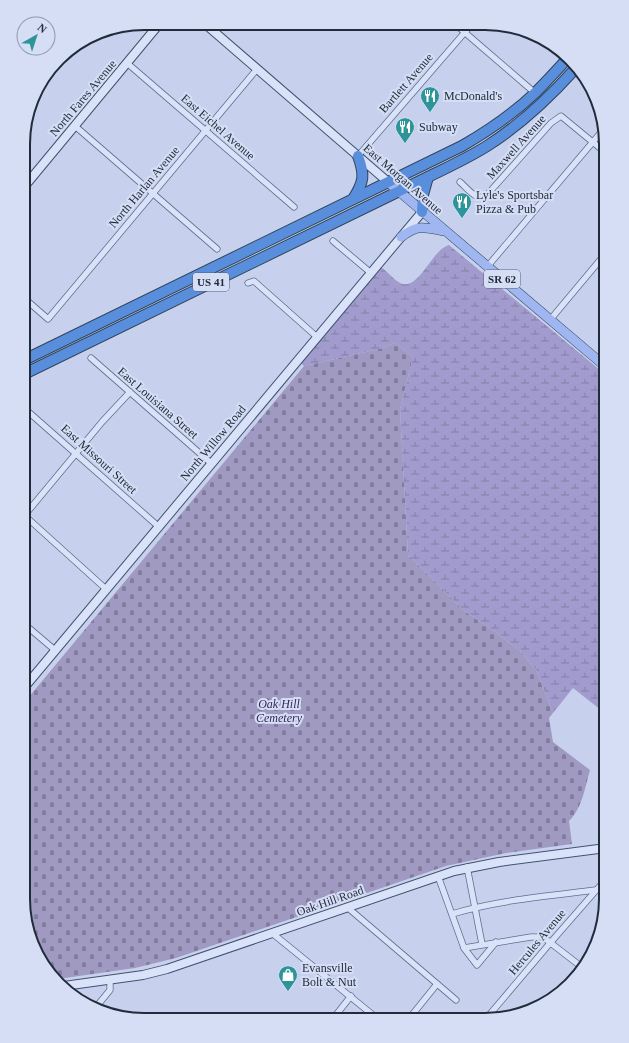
<svg xmlns="http://www.w3.org/2000/svg" width="629" height="1043" viewBox="0 0 629 1043" font-family="Georgia,serif">
	<defs>
		<pattern id="wetland-marsh" width="20" height="14" patternUnits="userSpaceOnUse"><rect width="20" height="14" fill="#a29bcd"/><path d="M1 5h8M5 5V1M11 12h8M15 12V8" fill="none" stroke="#847fa7"/></pattern>
		<pattern id="cemetery-stones" width="16" height="16" patternUnits="userSpaceOnUse"><rect width="16" height="16" fill="#a099c2"/><path d="M2 7V4a2 2 0 0 1 4 0v3zM10 15v-3a2 2 0 0 1 4 0v3z" fill="#827d9f"/></pattern>
	</defs>
	<rect width="100%" height="100%" fill="#c7d1ee"/>
	<!-- wetland -->
	<path fill="url(#wetland-marsh)" d="M449 245 606 375V714L573 688 553 713 536 670 520 651 497 633 464 611 408 555 400 409 413 357 395 343 383 348 304 366 300 362 381 267C387 271 393 279 400 283 419 292 431 250 449 245Z"/>
	<!-- cemetery -->
	<path fill="url(#cemetery-stones)" d="M395 343 413 357 400 409 408 555 464 611 497 633 520 651 536 670 553 713 549 718 553 742 590 770C585 787 582 809 569 821L572 844 506 853 446 866 176 958 135 968 58 979 32 945 23 899V704L304 366 383 348Z"/>
	<g fill="none" stroke-linecap="round" stroke-linejoin="round">
		<defs>
			<g id="street">
				<path d="M455 24 535 93"/>
				<path d="M127 63 294 207"/>
				<path d="M75 126 217 249"/>
				<path d="M358 156 472 24"/>
				<path d="M460 182C468 189 476 201 486 196L551 123 561 116 606 153"/>
				<path d="M333 241 371 273"/>
				<path d="M487 267 603 130"/>
				<path d="M248 283 254 281 317 337"/>
				<path d="M24 298 48 319 257 69"/>
				<path d="M550 320 606 253"/>
				<path d="M91 358 212 464"/>
				<path d="M24 408 159 527"/>
				<path d="M24 515 107 590"/>
				<path d="M24 516 102 422 130 392"/>
				<path d="M23 623 56 651"/>
				<path d="M467 867 482 944"/>
				<path d="M438 876 464 948 531 937H543L583 968"/>
				<path d="M347 907 456 1000"/>
				<path d="M452 914C499 900 548 896 596 890"/>
				<path d="M272 933 379 1020"/>
				<path d="M464 948 477 965 496 942"/>
				<path d="M97 1006 110 990V980"/>
				<path d="M332 1020 351 996"/>
				<path d="M408 1020 437 984"/>
				<path d="M485 1020 551 942 606 879"/>
			</g>
			<g id="secondary">
				<path d="M204 23 388 182"/>
				<path d="M24 187 160 23"/>
				<path d="M23 689 422 212"/>
				<path d="M64 986 143 975 167 969 454 871 499 862 606 848"/>
			</g>
			<g id="primary">
				<path d="M388 182 606 367"/>
				<path d="M401 237C419 224 423 227 443 231"/>
			</g>
			<g id="highway">
				<path d="M353 199C364 182 365 175 358 156"/>
				<path d="M422 212 423 195 428 177"/>
				<path d="M24 360 462 146C488 131 513 114 535 93 546 82 557 70 567 59"/>
				<path d="M24 374 428 177C448 167 468 158 487 146 520 125 549 98 575 69"/>
			</g>
		</defs>
		<!-- street casing -->
		<use href="#street" stroke="#5c708a" stroke-width="7"/>
		<!-- secondary casing -->
		<use href="#secondary" stroke="#3f546c" stroke-width="10"/>
		<!-- primary casing -->
		<use href="#primary" stroke="#304458" stroke-width="10"/>
		<!-- highway casing -->
		<use href="#highway" stroke="#304458" stroke-width="12"/>
		<!-- street -->
		<use href="#street" stroke="#dae2f9" stroke-width="5.5"/>
		<!-- secondary -->
		<use href="#secondary" stroke="#dae2f9" stroke-width="8"/>
		<!-- primary -->
		<use href="#primary" stroke="#a0b6f0" stroke-width="9"/>
		<!-- highway -->
		<use href="#highway" stroke="#598edc" stroke-width="10"/>
	</g>
	<!-- icons -->
	<defs>
		<symbol id="restaurant-pin" viewBox="-11 -11 22 30"><path d="M0 17L-7.5 6A9.5 9.5 0 1 1 7.5 6Z" fill="#2d9598" stroke="#d6def6"/><path d="M-5-6h1v4h1v-4h1v4h1v-4h1v5L-1.5 .5V6h-2V.5L-5-1ZM5-6V6H3V1.5H1.5Q1.5-4 5-6Z" fill="#fff"/></symbol>
		<symbol id="shop-pin" viewBox="-11 -11 22 30"><path d="M0 17L-7.5 6A9.5 9.5 0 1 1 7.5 6Z" fill="#2d9598" stroke="#d6def6"/><path d="M-5-2.5h2.3a2.7 3.5 0 0 1 5.4 0H5L5.5 6h-11ZM-1.5-2.5h3a1.5 2.3 0 0 0-3 0Z" fill="#fff"/></symbol>
	</defs>
	<g fill-rule="evenodd">
		<use href="#restaurant-pin" x="419" y="85" width="22" height="30"/>
		<use href="#restaurant-pin" x="394" y="116" width="22" height="30"/>
		<use href="#restaurant-pin" x="451" y="191" width="22" height="30"/>
		<use href="#shop-pin" x="277" y="964" width="22" height="30"/>
	</g>
	<g text-anchor="middle" stroke-width="4" stroke-linejoin="round" paint-order="stroke">
		<!-- shield labels -->
		<g fill="#d6def6" stroke="#576172" stroke-width="1">
			<rect x="484" y="270" width="36" height="18" rx="3"/>
			<rect x="193" y="273" width="36" height="18" rx="3"/>
		</g>
		<g font-size="11" font-weight="bold" fill="#202c3a">
			<text x="502" y="283">SR 62</text>
			<text x="211" y="286">US 41</text>
		</g>
		<!-- street labels -->
		<g font-size="12" fill="#202c3a" stroke="#d6def6">
			<text transform="translate(406 83) rotate(-49)" y="4">Bartlett Avenue</text>
			<text transform="translate(83 98) rotate(-50)" y="4">North Fares Avenue</text>
			<text transform="translate(218 127) rotate(41)" y="4">East Eichel Avenue</text>
			<text transform="translate(516 147) rotate(-48)" y="4">Maxwell Avenue</text>
			<text transform="translate(403 179) rotate(41)" y="4">East Morgan Avenue</text>
			<text transform="translate(144 187) rotate(-50)" y="4">North Harlan Avenue</text>
			<text transform="translate(158 403) rotate(41)" y="4">East Louisiana Street</text>
			<text transform="translate(213 443) rotate(-50)" y="4">North Willow Road</text>
			<text transform="translate(99 459) rotate(42)" y="4">East Missouri Street</text>
			<text transform="translate(330 901) rotate(-19)" y="4">Oak Hill Road</text>
			<text transform="translate(537 942) rotate(-50)" y="4">Hercules Avenue</text>
		</g>
		<!-- poi labels -->
		<g font-size="12" fill="#202c3a" stroke="#d6def6" text-anchor="start">
			<text x="444" y="100">McDonald's</text>
			<text x="419" y="131">Subway</text>
			<text x="476" y="199">Lyle's Sportsbar<tspan x="476" dy="14">Pizza &amp; Pub</tspan></text>
			<text x="302" y="972">Evansville<tspan x="302" dy="14">Bolt &amp; Nut</tspan></text>
		</g>
		<!-- park labels -->
		<g font-size="12" font-style="italic" fill="#342756" stroke="#d6def6">
			<text x="279" y="708">Oak Hill<tspan x="279" dy="14">Cemetery</tspan></text>
		</g>
	</g>
	<!-- crop -->
	<path d="M0 0H629V1043H0ZM144 30H485A114 114 0 0 1 599 144V899A114 114 0 0 1 485 1013H144A114 114 0 0 1 30 899V144A114 114 0 0 1 144 30Z" fill="#d6def6" fill-rule="evenodd"/>
	<path fill="none" stroke="#202c3a" stroke-width="2" d="M144 30H485A114 114 0 0 1 599 144V899A114 114 0 0 1 485 1013H144A114 114 0 0 1 30 899V144A114 114 0 0 1 144 30Z"/>
	<!-- north arrow -->
	<g transform="translate(36 36) rotate(39)"><circle r="19" fill="#d6def6" stroke="#8d97ab"/>
	<path d="M0-3L7 15L0 10L-7 15Z" fill="#2d9598"/>
	<text y="-6" font-size="11" font-weight="bold" text-anchor="middle" fill="#202c3a">N</text>
	</g>
</svg>
